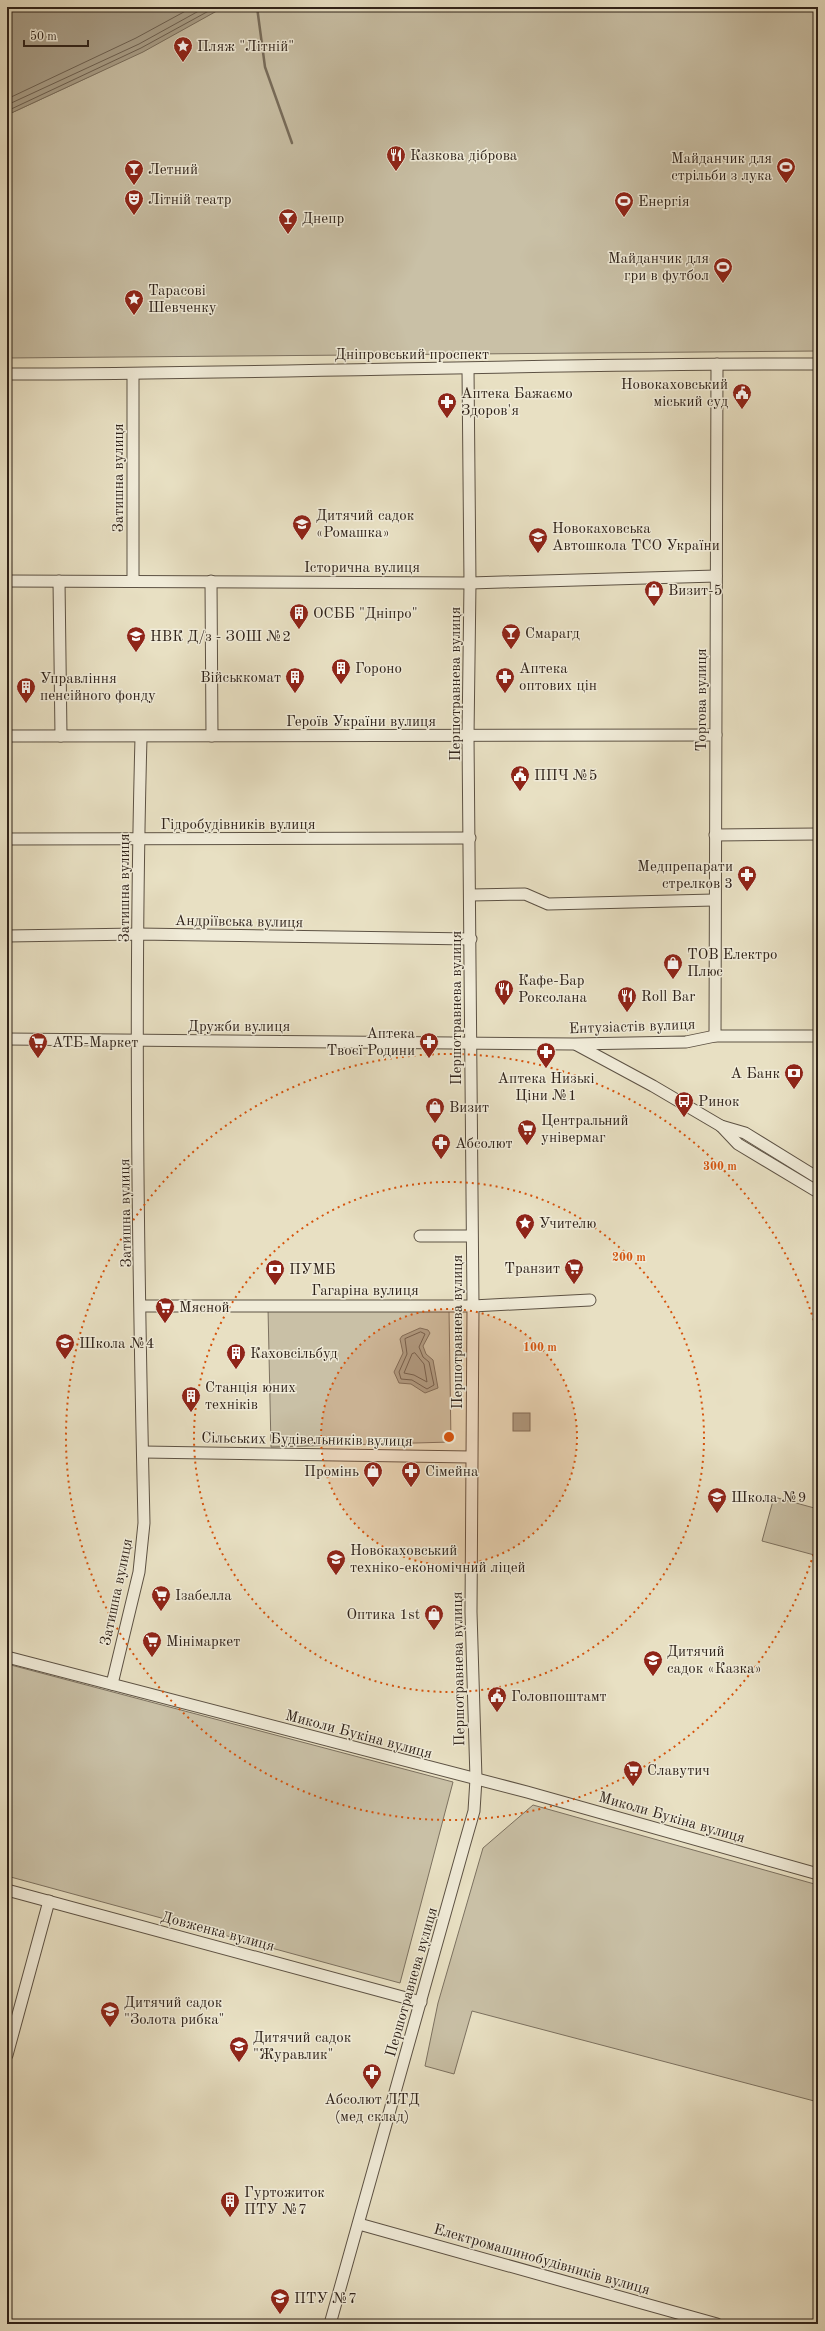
<svg xmlns="http://www.w3.org/2000/svg" width="825" height="2331" viewBox="0 0 825 2331" font-family="'Old Standard TT',serif">
	<rect width="100%" height="100%" fill="#e8e0c3"/>
	<filter id="stains"><feTurbulence type="fractalNoise" baseFrequency=".005" numOctaves="4"/><feColorMatrix values="0 0 0 0 .2 0 0 0 0 .09 0 0 0 0 .02 0 0 0 .5 -.17"/></filter>
	<radialGradient id="worn" r=".72"><stop offset=".6" stop-color="#630" stop-opacity="0"/><stop offset="1" stop-color="#630" stop-opacity=".3"/></radialGradient>
	<!-- green -->
	<g fill="#c9c0a6" stroke="#7c7160">
		<path d="M224 7H818V351L7 358V115L95 74Z"/>
		<path d="M268 1308 449 1309 451 1442 271 1447Z"/>
		<path d="M774 1497 818 1509V1556L762 1541Z"/>
		<path d="M7 1664 453 1782 400 1983 7 1876Z"/>
		<path d="M533 1805 818 1885V2102L472 2011 454 2074 425 2066 438 2003 483 1848Z"/>
	</g>
	<!-- water -->
	<g fill="#a99f89" stroke="#786d5c">
		<path d="M7 7H224L143 52 7 115Z"/>
		<path d="M420 1328 428 1330 430 1333 423 1346 426 1354 433 1360 438 1388 425 1393 411 1384 399 1383 394 1372 403 1353 400 1339 402 1336Z"/>
		<rect x="513" y="1413" width="17" height="18"/>
	</g>
	<g fill="none" stroke-linecap="round" stroke-linejoin="round">
		<!-- shore -->
		<g stroke="#6c6051" stroke-width="1">
			<path d="M7 99 136 38 193 7"/>
			<path d="M7 105 139 44 206 7"/>
			<path d="M7 111 141 48 216 7"/>
			<path d="M421 1332 425 1334 419 1347 423 1357 429 1362 434 1385 427 1389 412 1380 401 1379 399 1372 407 1354 405 1339Z"/>
			<path d="M415 1353 424 1364 427 1382 414 1375 404 1373 412 1354Z"/>
		</g>
		<!-- stream -->
		<path stroke="#786d5c" stroke-width="2.5" d="M257 7 265 67 292 143"/>
		<defs>
			<g id="minor">
				<path d="M7 374C277 374 548 363 818 364"/>
				<path d="M133 374V581"/>
				<path d="M7 581 470 583 716 576"/>
				<path d="M59 581 61 736"/>
				<path d="M211 581 212 736"/>
				<path d="M7 736 716 735"/>
				<path d="M715 835 818 834"/>
				<path d="M7 839 470 838"/>
				<path d="M471 895 525 894 548 904 714 900"/>
				<path d="M7 936 138 934 471 939"/>
				<path d="M715 1036 717 364"/>
				<path d="M7 1039 574 1044 686 1042 715 1036H818"/>
				<path d="M577 1045 653 1086 721 1126 738 1144 818 1192"/>
				<path d="M721 1126 745 1133 818 1178"/>
				<path d="M420 1236H471"/>
				<path d="M141 1306H473L590 1300"/>
				<path d="M143 1452 471 1457"/>
				<path d="M7 1657 527 1792 818 1874"/>
				<path d="M112 1684 139 1572 144 1523C138 1261 134 999 141 738"/>
				<path d="M7 1890 421 2002"/>
				<path d="M7 2055 49 1901"/>
				<path d="M359 2224 717 2324"/>
				<path d="M330 2324 464 1846 474 1811 476 1779 471 1612 473 1306 468 736 470 583 468 369"/>
			</g>
		</defs>
		<!-- minor casing -->
		<use href="#minor" stroke="#5d5244" stroke-width="13"/>
		<!-- minor -->
		<use href="#minor" stroke="#f0ebd8" stroke-width="11"/>
	</g>
	<!-- distance rings -->
	<circle cx="449" cy="1437" r="128" fill="#d6540d" fill-opacity=".12"/>
	<g fill="none" stroke="#d6540d" stroke-width="2" stroke-dasharray="2 4">
		<circle cx="449" cy="1437" r="128"/>
		<circle cx="449" cy="1437" r="255"/>
		<path d="M817 1543A383 383 0 1 1 817 1331"/>
	</g>
	<!-- icons -->
	<defs>
		<symbol id="sight-pin" viewBox="-11 -11 22 30"><path d="M0 17L-7.5 6A9.5 9.5 0 1 1 7.5 6Z" fill="#8f2418" stroke="#f0ebd8"/><path d="M0-6L1.8-2.2L6-1.7L2.9 1.2L3.7 5.4L0 3.3L-3.7 5.4L-2.9 1.2L-6-1.7L-1.8-2.2Z" fill="#fff"/></symbol>
		<symbol id="restaurant-pin" viewBox="-11 -11 22 30"><path d="M0 17L-7.5 6A9.5 9.5 0 1 1 7.5 6Z" fill="#8f2418" stroke="#f0ebd8"/><path d="M-5-6h1v4h1v-4h1v4h1v-4h1v5L-1.5 .5V6h-2V.5L-5-1ZM5-6V6H3V1.5H1.5Q1.5-4 5-6Z" fill="#fff"/></symbol>
		<symbol id="stadium-pin" viewBox="-11 -11 22 30"><path d="M0 17L-7.5 6A9.5 9.5 0 1 1 7.5 6Z" fill="#8f2418" stroke="#f0ebd8"/><path d="M0-5a6.5 5 0 1 0 0 10a6.5 5 0 1 0 0-10ZM-3.5-1.8h7v3.6h-7Z" fill="#fff"/></symbol>
		<symbol id="bar-pin" viewBox="-11 -11 22 30"><path d="M0 17L-7.5 6A9.5 9.5 0 1 1 7.5 6Z" fill="#8f2418" stroke="#f0ebd8"/><path d="M-6-5H6L.8 .8V4.5H3.5V6h-7V4.5H-.8V.8Z" fill="#fff"/></symbol>
		<symbol id="theatre-pin" viewBox="-11 -11 22 30"><path d="M0 17L-7.5 6A9.5 9.5 0 1 1 7.5 6Z" fill="#8f2418" stroke="#f0ebd8"/><path d="M-5-5.5Q0-4 5-5.5V0Q5 5 0 6Q-5 5-5 0ZM-3.3-2.5H-1v1.5H-3.3ZM1-2.5H3.3v1.5H1ZM-2.8 1Q0 5.5 2.8 1Z" fill="#fff"/></symbol>
		<symbol id="civic-pin" viewBox="-11 -11 22 30"><path d="M0 17L-7.5 6A9.5 9.5 0 1 1 7.5 6Z" fill="#8f2418" stroke="#f0ebd8"/><path d="M-.6-6.5H3V-4.5H.6V-3L4-1V1h2V6H-6V1h2V-1L-.6-3ZM-1.2 2.5V6h2.4V2.5Z" fill="#fff"/></symbol>
		<symbol id="pharmacy-pin" viewBox="-11 -11 22 30"><path d="M0 17L-7.5 6A9.5 9.5 0 1 1 7.5 6Z" fill="#8f2418" stroke="#f0ebd8"/><path d="M-2-6h4v4h4v4h-4v4h-4v-4h-4v-4h4Z" fill="#fff"/></symbol>
		<symbol id="school-pin" viewBox="-11 -11 22 30"><path d="M0 17L-7.5 6A9.5 9.5 0 1 1 7.5 6Z" fill="#8f2418" stroke="#f0ebd8"/><path d="M0-5L7-2L0 1L-7-2ZM-4 1L0 2.5L4 1V4Q0 6-4 4Z" fill="#fff"/></symbol>
		<symbol id="shop-pin" viewBox="-11 -11 22 30"><path d="M0 17L-7.5 6A9.5 9.5 0 1 1 7.5 6Z" fill="#8f2418" stroke="#f0ebd8"/><path d="M-5-2.5h2.3a2.7 3.5 0 0 1 5.4 0H5L5.5 6h-11ZM-1.5-2.5h3a1.5 2.3 0 0 0-3 0Z" fill="#fff"/></symbol>
		<symbol id="building-pin" viewBox="-11 -11 22 30"><path d="M0 17L-7.5 6A9.5 9.5 0 1 1 7.5 6Z" fill="#8f2418" stroke="#f0ebd8"/><path d="M-4-6H4V6H1V3H-1V6H-4ZM-2.5-4.3h1.7v1.8h-1.7ZM.8-4.3h1.7v1.8H.8ZM-2.5-1h1.7V.8h-1.7ZM.8-1h1.7V.8H.8Z" fill="#fff"/></symbol>
		<symbol id="supermarket-pin" viewBox="-11 -11 22 30"><path d="M0 17L-7.5 6A9.5 9.5 0 1 1 7.5 6Z" fill="#8f2418" stroke="#f0ebd8"/><path d="M-6-5.5h2.5l.6 2H6L4.5 2H-2.5L-4.4-4H-6ZM-1.5 3.2a1.3 1.3 0 1 0 .1 0ZM3 3.2a1.3 1.3 0 1 0 .1 0Z" fill="#fff"/></symbol>
		<symbol id="bank-pin" viewBox="-11 -11 22 30"><path d="M0 17L-7.5 6A9.5 9.5 0 1 1 7.5 6Z" fill="#8f2418" stroke="#f0ebd8"/><path d="M-6-4H6V4H-6ZM0-2.3a2.3 2.3 0 1 0 0 4.6a2.3 2.3 0 1 0 0-4.6Z" fill="#fff"/></symbol>
		<symbol id="bus-pin" viewBox="-11 -11 22 30"><path d="M0 17L-7.5 6A9.5 9.5 0 1 1 7.5 6Z" fill="#8f2418" stroke="#f0ebd8"/><path d="M-5-6H5V4H4V6H2V4H-2V6H-4V4H-5ZM-3.5-4V0h7V-4ZM-3.5 1.2v1.5H-2V1.2ZM2 1.2v1.5H3.5V1.2Z" fill="#fff"/></symbol>
		<symbol id="university-pin" viewBox="-11 -11 22 30"><path d="M0 17L-7.5 6A9.5 9.5 0 1 1 7.5 6Z" fill="#8f2418" stroke="#f0ebd8"/><path d="M0-5L7-2L0 1L-7-2ZM-4 1L0 2.5L4 1V4Q0 6-4 4Z" fill="#fff"/></symbol>
	</defs>
	<g fill-rule="evenodd">
		<use href="#sight-pin" x="172" y="35" width="22" height="30"/>
		<use href="#restaurant-pin" x="385" y="144" width="22" height="30"/>
		<use href="#stadium-pin" x="775" y="156" width="22" height="30"/>
		<use href="#bar-pin" x="123" y="158" width="22" height="30"/>
		<use href="#theatre-pin" x="123" y="188" width="22" height="30"/>
		<use href="#stadium-pin" x="613" y="190" width="22" height="30"/>
		<use href="#bar-pin" x="277" y="207" width="22" height="30"/>
		<use href="#stadium-pin" x="712" y="256" width="22" height="30"/>
		<use href="#sight-pin" x="123" y="288" width="22" height="30"/>
		<use href="#civic-pin" x="731" y="382" width="22" height="30"/>
		<use href="#pharmacy-pin" x="436" y="391" width="22" height="30"/>
		<use href="#school-pin" x="291" y="513" width="22" height="30"/>
		<use href="#school-pin" x="527" y="526" width="22" height="30"/>
		<use href="#shop-pin" x="643" y="579" width="22" height="30"/>
		<use href="#building-pin" x="288" y="602" width="22" height="30"/>
		<use href="#bar-pin" x="500" y="622" width="22" height="30"/>
		<use href="#school-pin" x="125" y="625" width="22" height="30"/>
		<use href="#building-pin" x="330" y="657" width="22" height="30"/>
		<use href="#building-pin" x="284" y="666" width="22" height="30"/>
		<use href="#pharmacy-pin" x="494" y="666" width="22" height="30"/>
		<use href="#building-pin" x="15" y="676" width="22" height="30"/>
		<use href="#civic-pin" x="509" y="764" width="22" height="30"/>
		<use href="#pharmacy-pin" x="736" y="864" width="22" height="30"/>
		<use href="#shop-pin" x="662" y="952" width="22" height="30"/>
		<use href="#restaurant-pin" x="493" y="978" width="22" height="30"/>
		<use href="#restaurant-pin" x="616" y="985" width="22" height="30"/>
		<use href="#supermarket-pin" x="27" y="1031" width="22" height="30"/>
		<use href="#pharmacy-pin" x="418" y="1031" width="22" height="30"/>
		<use href="#pharmacy-pin" x="535" y="1041" width="22" height="30"/>
		<use href="#bank-pin" x="783" y="1062" width="22" height="30"/>
		<use href="#bus-pin" x="673" y="1090" width="22" height="30"/>
		<use href="#shop-pin" x="424" y="1096" width="22" height="30"/>
		<use href="#supermarket-pin" x="516" y="1118" width="22" height="30"/>
		<use href="#pharmacy-pin" x="430" y="1132" width="22" height="30"/>
		<use href="#sight-pin" x="514" y="1212" width="22" height="30"/>
		<use href="#supermarket-pin" x="563" y="1257" width="22" height="30"/>
		<use href="#bank-pin" x="264" y="1258" width="22" height="30"/>
		<use href="#supermarket-pin" x="154" y="1296" width="22" height="30"/>
		<use href="#school-pin" x="54" y="1332" width="22" height="30"/>
		<use href="#building-pin" x="225" y="1342" width="22" height="30"/>
		<use href="#building-pin" x="180" y="1385" width="22" height="30"/>
		<use href="#shop-pin" x="362" y="1460" width="22" height="30"/>
		<use href="#pharmacy-pin" x="400" y="1460" width="22" height="30"/>
		<use href="#school-pin" x="706" y="1486" width="22" height="30"/>
		<use href="#school-pin" x="325" y="1548" width="22" height="30"/>
		<use href="#supermarket-pin" x="150" y="1584" width="22" height="30"/>
		<use href="#shop-pin" x="423" y="1603" width="22" height="30"/>
		<use href="#supermarket-pin" x="141" y="1630" width="22" height="30"/>
		<use href="#school-pin" x="642" y="1649" width="22" height="30"/>
		<use href="#civic-pin" x="486" y="1685" width="22" height="30"/>
		<use href="#supermarket-pin" x="622" y="1759" width="22" height="30"/>
		<use href="#school-pin" x="99" y="2000" width="22" height="30"/>
		<use href="#school-pin" x="228" y="2035" width="22" height="30"/>
		<use href="#pharmacy-pin" x="361" y="2062" width="22" height="30"/>
		<use href="#building-pin" x="219" y="2190" width="22" height="30"/>
		<use href="#university-pin" x="269" y="2287" width="22" height="30"/>
	</g>
	<g text-anchor="middle" stroke-width="3" stroke-linejoin="round" paint-order="stroke">
		<!-- poi labels -->
		<g font-size="15" fill="#2f2219" stroke="#f0ebd8" text-anchor="start">
			<text x="197" y="51">Пляж "Літній"</text>
			<text x="410" y="160">Казкова дiброва</text>
			<text x="772" y="163" text-anchor="end">Майданчик для<tspan x="772" dy="17">стрільби з лука</tspan></text>
			<text x="148" y="174">Летний</text>
			<text x="148" y="204">Літній театр</text>
			<text x="638" y="206">Енергія</text>
			<text x="302" y="223">Днепр</text>
			<text x="709" y="263" text-anchor="end">Майданчик для<tspan x="709" dy="17">гри в футбол</tspan></text>
			<text x="148" y="295">Тарасові<tspan x="148" dy="17">Шевченку</tspan></text>
			<text x="728" y="389" text-anchor="end">Новокаховський<tspan x="728" dy="17">міський суд</tspan></text>
			<text x="461" y="398">Аптека Бажаємо<tspan x="461" dy="17">Здоров'я</tspan></text>
			<text x="316" y="520">Дитячий садок<tspan x="316" dy="17">«Ромашка»</tspan></text>
			<text x="552" y="533">Новокаховська<tspan x="552" dy="17">Автошкола ТСО України</tspan></text>
			<text x="668" y="595">Визит-5</text>
			<text x="313" y="618">ОСББ "Днiпро"</text>
			<text x="525" y="638">Смарагд</text>
			<text x="150" y="641">НВК Д/з - ЗОШ №2</text>
			<text x="355" y="673">Гороно</text>
			<text x="519" y="673">Аптека<tspan x="519" dy="17">оптових цін</tspan></text>
			<text x="281" y="682" text-anchor="end">Військкомат</text>
			<text x="40" y="683">Управління<tspan x="40" dy="17">пенсійного фонду</tspan></text>
			<text x="534" y="780">ППЧ №5</text>
			<text x="733" y="871" text-anchor="end">Медпрепарати<tspan x="733" dy="17">стрелков 3</tspan></text>
			<text x="687" y="959">ТОВ Електро<tspan x="687" dy="17">Плюс</tspan></text>
			<text x="518" y="985">Кафе-Бар<tspan x="518" dy="17">Роксолана</tspan></text>
			<text x="641" y="1001">Roll Bar</text>
			<text x="415" y="1038" text-anchor="end">Аптека<tspan x="415" dy="17">Твоєї Родини</tspan></text>
			<text x="52" y="1047">АТБ-Маркет</text>
			<text x="780" y="1078" text-anchor="end">А Банк</text>
			<text x="546" y="1083" text-anchor="middle">Аптека Низькі<tspan x="546" dy="17">Ціни №1</tspan></text>
			<text x="698" y="1106">Ринок</text>
			<text x="449" y="1112">Визит</text>
			<text x="541" y="1125">Центральний<tspan x="541" dy="17">універмаг</tspan></text>
			<text x="455" y="1148">Абсолют</text>
			<text x="539" y="1228">Учителю</text>
			<text x="560" y="1273" text-anchor="end">Транзит</text>
			<text x="289" y="1274">ПУМБ</text>
			<text x="179" y="1312">Мясной</text>
			<text x="79" y="1348">Школа №4</text>
			<text x="250" y="1358">Каховсільбуд</text>
			<text x="205" y="1392">Станція юних<tspan x="205" dy="17">техніків</tspan></text>
			<text x="359" y="1476" text-anchor="end">Промiнь</text>
			<text x="425" y="1476">Сімейна</text>
			<text x="731" y="1502">Школа №9</text>
			<text x="350" y="1555">Новокаховський<tspan x="350" dy="17">техніко-економічний ліцей</tspan></text>
			<text x="175" y="1600">Ізабелла</text>
			<text x="420" y="1619" text-anchor="end">Оптика 1st</text>
			<text x="166" y="1646">Мінімаркет</text>
			<text x="667" y="1656">Дитячий<tspan x="667" dy="17">садок «Казка»</tspan></text>
			<text x="511" y="1701">Головпоштамт</text>
			<text x="647" y="1775">Славутич</text>
			<text x="124" y="2007">Дитячий садок<tspan x="124" dy="17">"Золота рибка"</tspan></text>
			<text x="253" y="2042">Дитячий садок<tspan x="253" dy="17">"Журавлик"</tspan></text>
			<text x="372" y="2104" text-anchor="middle">Абсолют ЛТД<tspan x="372" dy="17">(мед склад)</tspan></text>
			<text x="244" y="2197">Гуртожиток<tspan x="244" dy="17">ПТУ №7</tspan></text>
			<text x="294" y="2303">ПТУ №7</text>
		</g>
		<!-- street labels -->
		<g font-size="15" fill="#2f2219" stroke="#f0ebd8">
			<text x="412" y="359">Дніпровський проспект</text>
			<text transform="translate(118 478) rotate(-90)" y="5">Затишна вулиця</text>
			<text x="362" y="572">Історична вулиця</text>
			<text transform="translate(455 684) rotate(-90)" y="5">Першотравнева вулиця</text>
			<text transform="translate(701 700) rotate(-90)" y="5">Торгова вулиця</text>
			<text x="361" y="726">Героїв України вулиця</text>
			<text x="238" y="829">Гідробудівників вулиця</text>
			<text transform="translate(124 888) rotate(-90)" y="5">Затишна вулиця</text>
			<text transform="translate(239 921) rotate(1)" y="5">Андріївська вулиця</text>
			<text transform="translate(456 1008) rotate(-90)" y="5">Першотравнева вулиця</text>
			<text x="239" y="1031">Дружби вулиця</text>
			<text transform="translate(632 1026) rotate(-2)" y="5">Ентузіастів вулиця</text>
			<text transform="translate(125 1213) rotate(-91)" y="5">Затишна вулиця</text>
			<text x="365" y="1295">Гагаріна вулиця</text>
			<text transform="translate(457 1332) rotate(-90)" y="5">Першотравнева вулиця</text>
			<text transform="translate(307 1439) rotate(1)" y="5">Сільських Будівельників вулиця</text>
			<text transform="translate(116 1592) rotate(-78)" y="5">Затишна вулиця</text>
			<text transform="translate(458 1669) rotate(-91)" y="5">Першотравнева вулиця</text>
			<text transform="translate(359 1734) rotate(15)" y="5">Миколи Букіна вулиця</text>
			<text transform="translate(672 1817) rotate(16)" y="5">Миколи Букіна вулиця</text>
			<text transform="translate(218 1931) rotate(15)" y="5">Довженка вулиця</text>
			<text transform="translate(411 1982) rotate(-74)" y="5">Першотравнева вулиця</text>
			<text transform="translate(542 2259) rotate(16)" y="5">Електромашинобудівників вулиця</text>
		</g>
	</g>
	<circle cx="449" cy="1437" r="6" fill="#d6540d" stroke="#f0ebd8" stroke-width="2"/>
	<g font-size="12" text-anchor="middle" font-weight="bold" fill="#d6540d" stroke="#f0ebd8" stroke-width="3" stroke-linejoin="round" paint-order="stroke">
		<text x="720" y="1170">300 m</text>
		<text x="629" y="1261">200 m</text>
		<text x="540" y="1351">100 m</text>
	</g>
	<!-- margin -->
	<rect width="825" height="2331" fill="none" stroke="#e8e0c3" stroke-width="24"/>
	<rect x="8" y="8" width="809" height="2315" fill="none" stroke="#2f2219" stroke-width="2"/>
	<rect x="12" y="12" width="801" height="2307" fill="none" stroke="#2f2219"/>
	<!-- scale -->
	<path d="M24 40v6h64v-6" fill="none" stroke="#2f2219" stroke-width="2"/>
	<text x="30" y="40" font-size="12" fill="#2f2219" stroke="#f0ebd8" stroke-width="3" paint-order="stroke">50 m</text>
	<rect width="100%" height="100%" filter="url(#stains)"/>
	<rect width="100%" height="100%" fill="url(#worn)"/>
</svg>
